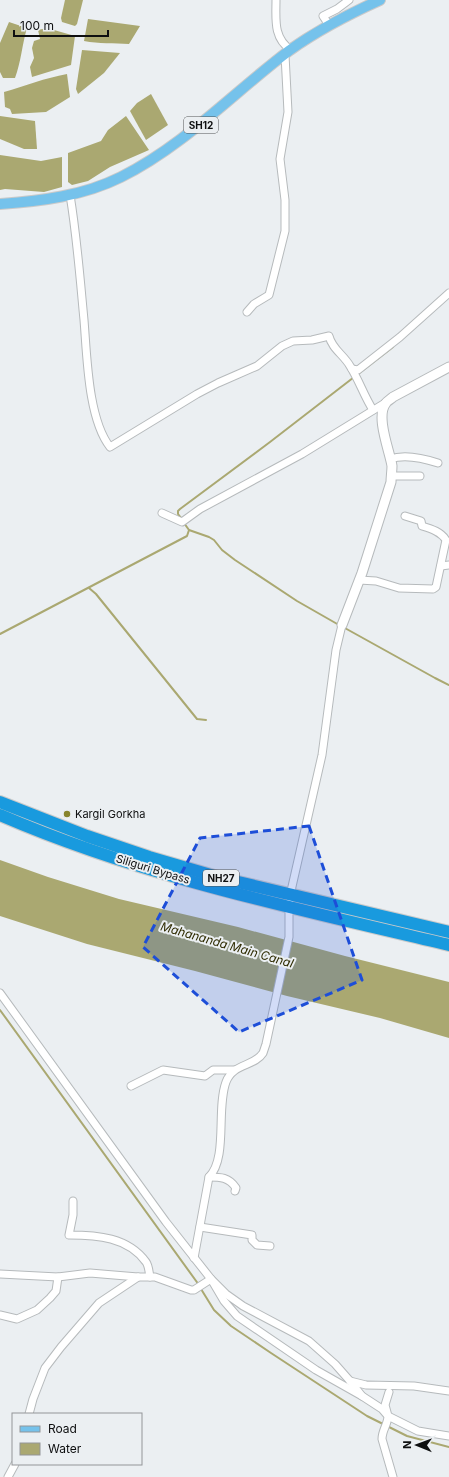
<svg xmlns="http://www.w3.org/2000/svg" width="449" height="1477" viewBox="0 0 449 1477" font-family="Inter,sans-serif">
	<rect width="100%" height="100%" fill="#ebeff2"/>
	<!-- water -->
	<g fill="#aaa871">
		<path d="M65 0H83L77 24 75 26 62 22 61 18Z"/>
		<path d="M88 19 140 26 129 44C114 43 99 44 84 41Z"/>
		<path d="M9 22 27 28C22 45 21 62 15 78H3L0 72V43Z"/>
		<path d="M47 28 75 36 71 65 32 77 30 67 34 58 32 48 34 41 40 39 38 30Z"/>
		<path d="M82 50 120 53 104 73 78 94 76 89Z"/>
		<path d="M67 74 70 97 46 112 12 114 10 109 5 107 4 92C25 86 45 78 67 74Z"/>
		<path d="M151 94 168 125 146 140 130 111 137 103Z"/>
		<path d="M0 116 35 121 37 149H24L0 139Z"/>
		<path d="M126 116 149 150 110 167 88 181 72 185 68 182V153L101 141 108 130Z"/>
		<path d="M0 155 41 161 62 157V187L44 192 5 189 0 190Z"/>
		<path d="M0 860 48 877 119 899 238 927 345 956 449 982V1038L380 1018 287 996 195 971 87 944 0 916Z"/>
	</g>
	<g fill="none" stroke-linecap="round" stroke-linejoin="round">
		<!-- stream -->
		<g stroke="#aaa871" stroke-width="2">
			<path d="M182 519 178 514V511L180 509 270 442 393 347"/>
			<path d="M189 530 209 537 214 540 222 550 235 560 297 601 339 625"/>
			<path d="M89 588 96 594 197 719 206 720"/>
			<path d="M343 627 435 678 449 685"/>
			<path d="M0 634 187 536 189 530 184 523"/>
			<path d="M0 1010 199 1285"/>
			<path d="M201 1289 214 1310 231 1326 271 1353 367 1416 407 1436 449 1447"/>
		</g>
		<defs>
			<g id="street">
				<path d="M276 0C276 19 273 38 291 50"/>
				<path d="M329 25 323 16 337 9 349 0"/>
				<path d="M70 195C77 237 80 278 84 320 87 356 88 419 110 447L197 394 218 383 257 366 282 346 293 341 312 340 329 336C332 349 344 355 350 366 359 380 364 396 373 410"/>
				<path d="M247 312 254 304 269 295 285 231V200L280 159 288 112 285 55"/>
				<path d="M352 369 358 370 400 337 449 293"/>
				<path d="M390 459C404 454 423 458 438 463"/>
				<path d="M392 476H420"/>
				<path d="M162 513 182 522 200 509 302 454 385 403"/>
				<path d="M441 566 449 565"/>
				<path d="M359 580 376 581 399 588 433 589 436 587 446 540C441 532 432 529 422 526L421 521 405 516"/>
				<path d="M0 993 166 1222 211 1279 224 1301 237 1316 316 1370 362 1396"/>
				<path d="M131 1086 163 1070 205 1076 213 1070H234"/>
				<path d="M209 1177C220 1177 229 1177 236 1188L235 1191"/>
				<path d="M73 1201V1215L69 1235C97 1235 128 1237 146 1262 149 1266 149 1273 150 1277"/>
				<path d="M200 1227 252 1235V1240L257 1245 270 1246"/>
				<path d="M194 1258 209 1177C228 1158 216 1109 226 1082 233 1063 254 1067 263 1053 264 1050 265 1047 266 1044L289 937V907L291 891 322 755 336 650 342 625"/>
				<path d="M0 1274 58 1277 90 1273 138 1277H155L191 1290H194L211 1279 226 1294 243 1306 309 1341 335 1364 350 1381 362 1396 382 1409 388 1416C388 1424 382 1430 382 1439L393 1477"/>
				<path d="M0 1315 17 1319 37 1310 50 1298 56 1291 58 1277"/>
				<path d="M350 1381 366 1385 414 1386 449 1391"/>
				<path d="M389 1392 385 1405 388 1416 418 1431 449 1436"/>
				<path d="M29 1414 33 1399 45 1368 61 1347 99 1303 138 1277"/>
				<path d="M8 1477 15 1464"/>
			</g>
			<path id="secondary" d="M342 625 362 573 391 482C391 477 392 471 392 466 390 452 375 416 386 403 387 401 391 399 393 397L449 367"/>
			<path id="primary" d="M0 204C41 201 83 196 121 177 185 145 234 92 290 50 318 30 349 14 380 0"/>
			<g id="highway">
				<path d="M0 802 87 836 149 857 221 878 449 932"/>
				<path d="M0 815C143 877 298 909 449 945"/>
			</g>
		</defs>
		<!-- street casing -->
		<use href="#street" stroke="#b6babc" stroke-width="9"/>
		<!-- secondary casing -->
		<use href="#secondary" stroke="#b6babc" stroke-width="11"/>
		<!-- primary casing -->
		<use href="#primary" stroke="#cacaca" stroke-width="12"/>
		<!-- highway casing -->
		<use href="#highway" stroke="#cacaca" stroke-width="14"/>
		<!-- street -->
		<use href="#street" stroke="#fff" stroke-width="7"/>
		<!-- secondary -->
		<use href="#secondary" stroke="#fff" stroke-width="9"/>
		<!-- primary -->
		<use href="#primary" stroke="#75c2eb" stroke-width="10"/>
		<!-- highway -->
		<use href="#highway" stroke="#199ade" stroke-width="12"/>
	</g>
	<!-- marked area -->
	<path fill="#1d4ed8" fill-opacity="0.2" stroke="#1d4ed8" stroke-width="3" stroke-dasharray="8 5" stroke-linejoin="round" d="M309 826 362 980 239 1032 143 947 200 838Z"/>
	<!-- markers -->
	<circle fill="#88842c" stroke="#ebeff2" stroke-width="1.5" cx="67" cy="814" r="4"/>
	<g text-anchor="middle" stroke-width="4" stroke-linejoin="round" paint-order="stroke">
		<!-- shield labels -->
		<g fill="#ebeff2" stroke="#505254" stroke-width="1">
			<rect x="184" y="117" width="34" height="16" rx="3"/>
			<rect x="203" y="870" width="36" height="16" rx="3"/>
		</g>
		<g font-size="10" font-weight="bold" fill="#0e0f10">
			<text x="201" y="129">SH12</text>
			<text x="221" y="882">NH27</text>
		</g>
		<!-- poi labels -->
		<g font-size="11" fill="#0e0f10" stroke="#ebeff2" text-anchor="start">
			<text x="75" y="818">Kargil Gorkha</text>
		</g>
		<!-- street labels -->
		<g font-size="11" fill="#0e0f10" stroke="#ebeff2">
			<text transform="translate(153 869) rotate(17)" y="4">Siliguri Bypass</text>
		</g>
		<!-- water labels -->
		<g font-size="12" font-style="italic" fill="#2e2b00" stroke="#ebeff2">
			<text transform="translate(227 945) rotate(16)" y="4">Mahananda Main Canal</text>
		</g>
	</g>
	<!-- legend -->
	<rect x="12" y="1413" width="130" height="52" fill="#ebeff2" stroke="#939598"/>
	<rect x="20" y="1426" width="20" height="6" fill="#75c2eb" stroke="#939598"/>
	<text x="48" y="1433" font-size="12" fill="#0e0f10">Road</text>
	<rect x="20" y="1443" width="20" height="12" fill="#aaa871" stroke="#939598"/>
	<text x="48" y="1453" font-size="12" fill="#0e0f10">Water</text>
	<!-- north arrow -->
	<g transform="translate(417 1445) rotate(271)" stroke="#ebeff2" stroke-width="3" paint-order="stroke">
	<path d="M0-3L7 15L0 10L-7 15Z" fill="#0e0f10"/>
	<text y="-6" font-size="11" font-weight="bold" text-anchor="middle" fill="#0e0f10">N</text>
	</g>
	<!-- scale -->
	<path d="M14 30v6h94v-6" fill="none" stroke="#0e0f10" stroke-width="2"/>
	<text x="20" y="30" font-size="12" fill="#0e0f10" stroke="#ebeff2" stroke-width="3" paint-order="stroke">100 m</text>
</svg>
